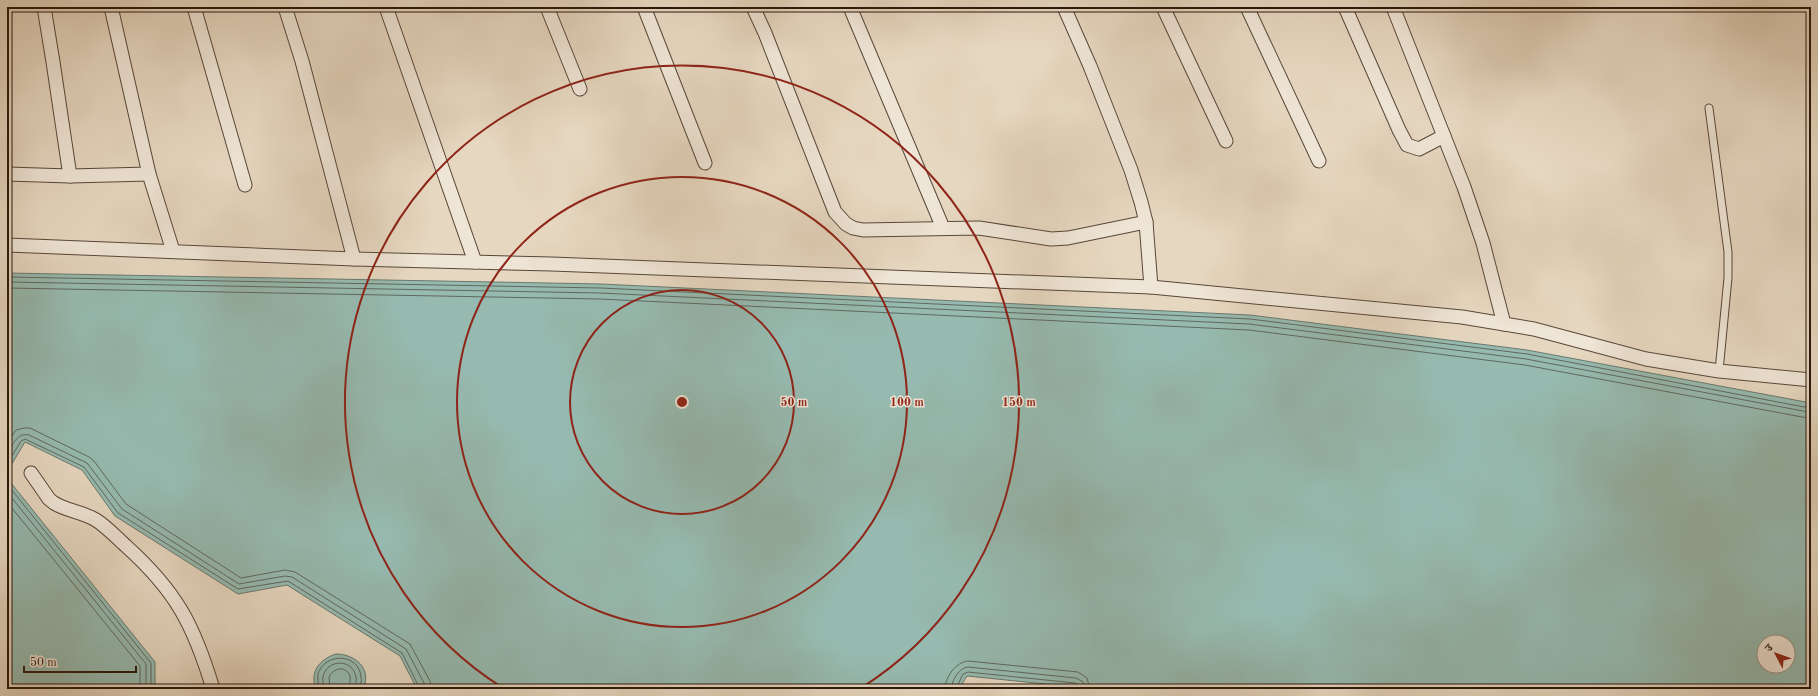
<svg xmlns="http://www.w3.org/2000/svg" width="1818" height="696" viewBox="0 0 1818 696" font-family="'Old Standard TT','Noto Serif Devanagari',serif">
	<rect width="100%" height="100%" fill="#e6d7c0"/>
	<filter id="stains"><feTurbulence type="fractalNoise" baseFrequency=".005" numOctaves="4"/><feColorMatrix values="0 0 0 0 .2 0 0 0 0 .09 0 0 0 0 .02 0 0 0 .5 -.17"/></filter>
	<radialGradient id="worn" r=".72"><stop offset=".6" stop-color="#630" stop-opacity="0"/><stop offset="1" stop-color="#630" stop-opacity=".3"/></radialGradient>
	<!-- water -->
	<g fill="#96bab0" stroke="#6a796e" fill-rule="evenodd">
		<path d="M7 273 601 284 1250 315 1527 350 1811 403V689H1094L967 676 959 689H417L400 656 287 585 238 594 115 516 82 470 25 442 7 472ZM1764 642H1788V666H1764Z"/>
		<path d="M7 478 155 662V689H7Z"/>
		<path d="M336 654C354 654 373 668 363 689H316C309 672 320 659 336 654Z"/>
	</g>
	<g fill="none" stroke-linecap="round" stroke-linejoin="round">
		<!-- shore -->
		<g stroke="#60685e" stroke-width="1">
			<path d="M7 277 601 288 1250 319 1527 354 1804 407 1811 406"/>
			<path d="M7 282 600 293 1249 324 1526 359 1803 411 1811 412"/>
			<path d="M7 288 600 299 1249 330 1525 365 1802 417 1811 418"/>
			<path d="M7 443 16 430 24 428H30L89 457 94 461 126 504 241 578 285 570 295 572 410 644 430 681 432 689"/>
			<path d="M7 454C12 446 17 432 29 435L87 463 122 509 239 584 285 576 292 577 406 649 424 683 425 689"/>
			<path d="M7 464 21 441 25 439 84 467 118 513 238 589 288 581 402 653 420 689"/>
			<path d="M7 484 151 663V689"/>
			<path d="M7 492 146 664V689"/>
			<path d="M7 502 140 666V689"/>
			<path d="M319 689C319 684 317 679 318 674 325 652 359 653 361 677 362 681 360 685 360 689"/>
			<path d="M324 689C324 685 322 681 323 677 326 659 353 658 356 677 357 681 355 685 355 689"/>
			<path d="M330 689 329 677C333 668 346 665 350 676 351 680 349 685 349 689"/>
			<path d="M945 689C945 677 956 662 968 661L1078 672 1087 678 1090 689"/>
			<path d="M951 689C952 680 959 668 968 667L1076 678 1083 682 1084 689"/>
			<path d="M956 689 963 674 968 672 1075 683 1079 685V689"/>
		</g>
		<defs>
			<path id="lane" d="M1709 108 1728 252V278L1719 371"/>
			<g id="street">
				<path d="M44 7 53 62 70 176"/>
				<path d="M111 7 149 174 173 251"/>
				<path d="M194 7 245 185"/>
				<path d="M285 7 302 61 354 259"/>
				<path d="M386 7 475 262"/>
				<path d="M547 7 580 89"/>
				<path d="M644 7 705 163"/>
				<path d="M753 7 765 33 835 212 846 224 853 228 863 230 979 228 1051 239 1068 238 1146 222"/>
				<path d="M850 7 943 228"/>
				<path d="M1064 7 1090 66 1131 170 1141 202 1146 222 1151 287"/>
				<path d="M1163 7 1226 141"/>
				<path d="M1247 7 1319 161"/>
				<path d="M1345 7 1399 130 1407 145 1419 149 1444 136"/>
				<path d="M1393 7 1464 187 1483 243 1504 324"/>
				<path d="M7 174 70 176 149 174"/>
				<path d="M7 245 354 259 552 264 1151 287 1462 317 1534 329 1646 359 1719 371 1811 380"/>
				<path d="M31 473 49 499 54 503C67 511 83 512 96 520 107 527 117 538 126 546 176 591 194 625 213 689"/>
			</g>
		</defs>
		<!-- lane casing -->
		<use href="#lane" stroke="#584739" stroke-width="9"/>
		<!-- street casing -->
		<use href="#street" stroke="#584739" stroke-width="15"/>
		<!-- lane -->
		<use href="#lane" stroke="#efe5d6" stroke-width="7"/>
		<!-- street -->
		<use href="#street" stroke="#efe5d6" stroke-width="13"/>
	</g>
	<!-- distance rings -->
	<g fill="none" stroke="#8f2418" stroke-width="2">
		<circle cx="682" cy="402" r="112"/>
		<circle cx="682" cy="402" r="225"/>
		<path d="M503 688A337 337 0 1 1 861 688"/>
	</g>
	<circle cx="682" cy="402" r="6" fill="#8f2418" stroke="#efe5d6" stroke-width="2"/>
	<g font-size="12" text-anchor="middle" font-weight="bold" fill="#8f2418" stroke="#efe5d6" stroke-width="3" stroke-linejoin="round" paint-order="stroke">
		<text x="794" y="406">50 m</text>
		<text x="907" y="406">100 m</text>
		<text x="1019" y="406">150 m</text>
	</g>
	<!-- margin -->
	<rect width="1818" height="696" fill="none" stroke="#e6d7c0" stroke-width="24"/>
	<rect x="8" y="8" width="1802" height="680" fill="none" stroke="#29170c" stroke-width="2"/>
	<rect x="12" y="12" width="1794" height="672" fill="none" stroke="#29170c"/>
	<!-- north arrow -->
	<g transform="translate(1776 654) rotate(311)"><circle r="19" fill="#efe5d6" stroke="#a09385"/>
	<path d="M0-3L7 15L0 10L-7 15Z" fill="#8f2418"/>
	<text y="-6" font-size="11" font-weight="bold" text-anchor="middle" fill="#29170c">उ</text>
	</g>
	<!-- scale -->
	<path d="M24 666v6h112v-6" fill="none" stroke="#29170c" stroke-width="2"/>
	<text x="30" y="666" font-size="12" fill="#29170c" stroke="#efe5d6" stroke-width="3" paint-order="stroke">50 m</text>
	<rect width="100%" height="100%" filter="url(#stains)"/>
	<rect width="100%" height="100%" fill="url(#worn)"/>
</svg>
